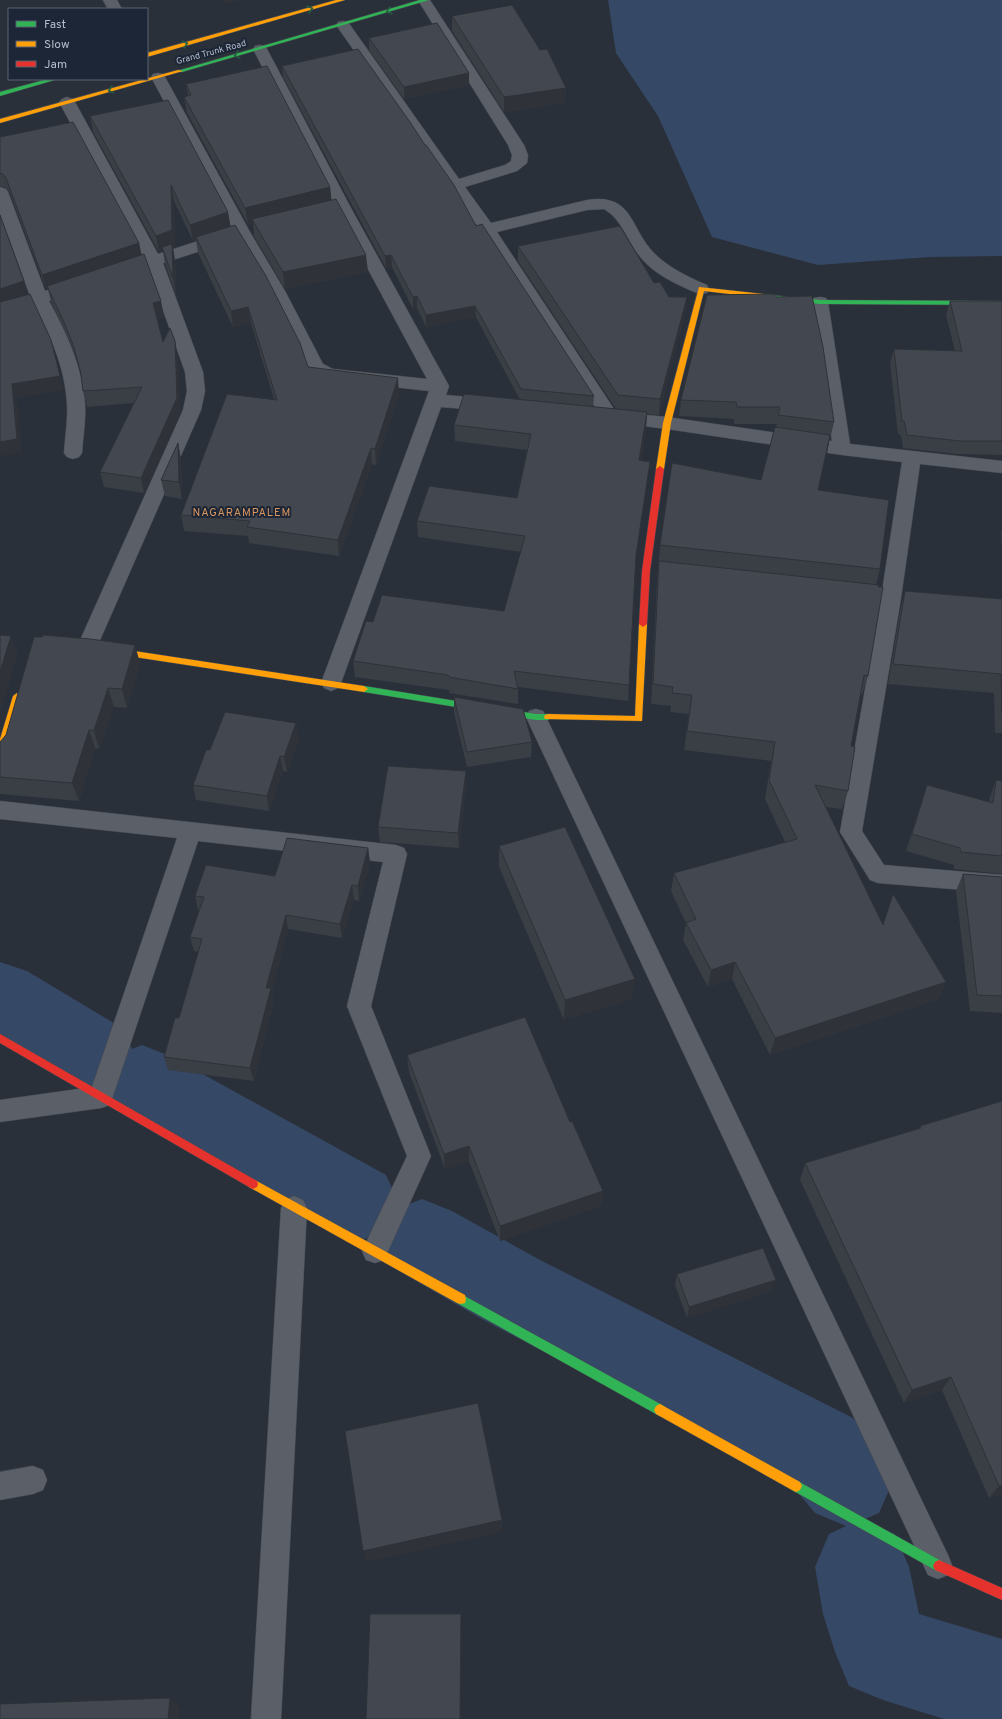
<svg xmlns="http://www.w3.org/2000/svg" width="1002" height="1719" viewBox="0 0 1002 1719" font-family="Overpass,sans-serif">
	<rect width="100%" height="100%" fill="#2a303a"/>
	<!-- water -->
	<path fill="#354865" d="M608 0H1002V256L930 257 818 265 712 237 658 116 616 53Z"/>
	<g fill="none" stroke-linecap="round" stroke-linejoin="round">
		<!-- river -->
		<path fill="#354865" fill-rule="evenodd" d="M0 962 27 971 122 1028 132 1049 142 1045 170 1056 386 1175 399 1203 396 1209 422 1199 452 1211 540 1260 853 1418 879 1449 893 1481 879 1513 863 1520 895 1534 909 1567 919 1614 1002 1639V1719H944L883 1700 849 1686 835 1652 823 1614 815 1567 829 1534 846 1526 815 1513 789 1482 480 1318 392 1267 380 1239 383 1232 357 1242 328 1231 114 1106 104 1084 94 1088 66 1078 0 1036Z"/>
		<defs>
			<g id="street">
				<path d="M103 0H117L122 9H108Z"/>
				<path d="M418 0H430L524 145 528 155 527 163 517 171 465 187 491 223 587 200C634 193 629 228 654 253 669 268 688 277 707 285L709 289 707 293C697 295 690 290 681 286 666 279 651 270 641 258 628 243 622 219 604 209L587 210 497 232 616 412 667 417 832 441 812 302 814 298 820 297 826 298 828 302 850 444 1002 461V473L920 464 901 598 862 831 884 865 1002 875V893L878 883 870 880 840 832 881 598 902 462 842 455 667 429 604 421 480 230 336 25 338 22 343 21 348 22 459 179 505 165 511 161 512 155 508 145Z"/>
				<path d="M260 45 265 46 267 49 351 208 449 386 446 395 490 399 496 401 499 405 496 409 490 411 441 407 341 683 338 688 331 691 324 688 321 683 429 391 330 380 310 372 269 291 234 232 151 77 153 74 158 73 163 74 165 77 250 232 285 291 323 364 333 369 427 379 335 208 253 49 255 46Z"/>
				<path d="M67 97 72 99 75 102 158 254 226 232 232 233 234 237 232 241 163 263 203 372 205 391 201 410 97 647 94 652 87 655 80 652 77 647 183 410 187 391 185 372 148 268 140 267 138 263 140 259 144 258 59 102 62 99Z"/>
				<path d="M0 187 6 189 8 192 45 291 78 281 84 282 86 286 84 290 49 301C67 334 82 366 85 404 86 420 83 437 82 453L79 457 73 459 67 457 64 453C65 437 68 420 67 404 65 368 51 337 35 306L0 316V305L30 296 0 214Z"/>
				<path d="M536 709 543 711 546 717 948 1555 952 1565 948 1575 938 1579 928 1575 526 717 529 711Z"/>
				<path d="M0 801 396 845 404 848 407 854 371 1006 431 1156 384 1260 375 1263 366 1260 362 1251 407 1156 347 1006 383 862 198 841 110 1105 101 1108 0 1122V1100L92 1087 177 838 0 819Z"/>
				<path d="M294 1196 303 1200 307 1208 281 1719H251L281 1208 285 1200Z"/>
				<path d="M33 1466 43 1470 47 1480 43 1490 33 1494 0 1500V1472Z"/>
			</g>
			<g id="fast">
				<path d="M420 0H429L182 72 177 71Z"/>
				<path d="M48 79H58L0 96V92Z"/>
				<path d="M770 295 820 300 1002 301V305L820 304 772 299 769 297Z"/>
				<path d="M364 686 536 714H548L552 717 548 720H536L364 692 360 689Z"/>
				<path d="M461 1294 664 1406 666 1410 664 1414 660 1416 656 1414 457 1303 456 1299 457 1295Z"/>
				<path d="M796 1480 943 1562 945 1566 943 1570 939 1572 935 1570 792 1490 790 1486 792 1482Z"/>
			</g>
			<g id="slow">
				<path d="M336 0H345L147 57V53Z"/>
				<path d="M178 70 183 71 0 123V119Z"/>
				<path d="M699 287 772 295 775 297 772 299 704 291 671 423 664 469 660 472 656 469 663 423Z"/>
				<path d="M643 621 647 624 642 721 545 719 544 717 545 715 548 714 635 716 639 624Z"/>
				<path d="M108 647 364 686 368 689 364 692 108 653 104 650Z"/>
				<path d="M17 693 21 696 4 753 0 756V739L13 696Z"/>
				<path d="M253 1179 465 1295 466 1299 465 1303 461 1304 457 1303 249 1187 248 1184 249 1181Z"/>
				<path d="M660 1404 800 1482 802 1486 800 1490 796 1492 792 1490 656 1414 654 1410 656 1406Z"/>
			</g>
			<g id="jam">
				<path d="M660 466 664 469 650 571 647 624 643 627 639 624 642 571 656 469Z"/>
				<path d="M0 1034 257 1181 258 1184 257 1187 253 1189 249 1187 0 1043Z"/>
				<path d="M939 1560 1002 1588V1600L935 1570 933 1566 935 1562Z"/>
			</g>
		</defs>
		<!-- street casing -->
		<use href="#street" stroke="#474b53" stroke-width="1"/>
		<!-- fast casing -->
		<use href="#fast" stroke="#474b53" stroke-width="1"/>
		<!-- slow casing -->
		<use href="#slow" stroke="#474b53" stroke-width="1"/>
		<!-- jam casing -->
		<use href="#jam" stroke="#474b53" stroke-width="1"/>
		<!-- street -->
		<use href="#street" fill="#5b5f67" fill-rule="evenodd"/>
		<!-- fast -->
		<use href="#fast" fill="#30b455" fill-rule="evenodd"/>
		<!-- slow -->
		<use href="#slow" fill="#ff9f0a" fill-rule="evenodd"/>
		<!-- jam -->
		<use href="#jam" fill="#e5322d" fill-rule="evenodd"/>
	</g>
	<!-- wall -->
	<g fill="#3a3e45">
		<path d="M452 16 540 50 566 88 565 103 504 112 452 31Z"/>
		<path d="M369 38 469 73V85L404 99 369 50Z"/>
		<path d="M282 66 425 145 476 226 594 396 593 407 616 409 518 261V246L654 283 669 297H687L685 312 659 415 647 414 646 428 641 460 648 478 635 564 629 685 628 701 518 687V704L449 693V690L355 677 353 661 373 622 504 611 521 552 418 537 417 521 517 498 527 450 455 441 454 425 520 400 476 317 426 327 417 308 413 309 392 267 386 268 283 77Z"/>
		<path d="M186 84 330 187 331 200 368 272 285 289 254 236 253 223 248 224 187 113 184 97 188 96Z"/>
		<path d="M90 116 230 226 308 367 399 394 376 465 372 464 339 556 249 543 248 536 184 531 181 515 274 399 251 323 233 327 198 253 196 240 193 241 174 201 175 247 173 248 175 261 176 295 165 264 163 251 159 252 93 132Z"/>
		<path d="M0 137 139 243 141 255 164 317 157 319 163 342 178 357 180 414 144 493 104 487 100 472 134 403 87 407 83 391 81 374 78 362 68 338 51 302 48 289H46L9 191 6 188 0 186Z"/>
		<path d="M776 297 834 422 818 490 880 569 876 585 868 676 862 695H861L851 746 848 791 842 809 825 807 883 925 893 894 946 982 939 999 770 1055 732 979 708 987 683 940 686 923 671 891 674 873 785 842 765 799 771 761 684 750 689 714 670 712 671 706 651 704 657 581 660 545 761 480 777 424H734V419L679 416 681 400Z"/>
		<path d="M950 301H1002V455L956 454 903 448 901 435 898 434 890 363 894 349 955 351 946 315Z"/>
		<path d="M178 443 181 460 182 499 165 496 161 480Z"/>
		<path d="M1002 529V547L1001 532Z"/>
		<path d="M905 591 1002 599V733H995L994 693 888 684 900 611Z"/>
		<path d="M135 645 140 664 127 708 114 707 99 749 95 748 79 801 0 794V742Z"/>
		<path d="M454 697 532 742 531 757 467 767 454 713Z"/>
		<path d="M296 723 299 739 287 772 283 771 269 811 196 800 193 785 210 750Z"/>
		<path d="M996 780 1002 781V874L954 869V865L906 851 927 785 989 802 990 797Z"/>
		<path d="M466 787 459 848 380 842 378 827Z"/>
		<path d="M499 846 632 999 564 1020 499 867Z"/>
		<path d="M368 848 370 863 359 901 354 900 342 938 288 929 272 993 274 1002 254 1081 168 1070 164 1057 179 1018 199 952 194 951 190 937 200 910H198L195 896 275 876Z"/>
		<path d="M963 874 1002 877V1013L970 1011 956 891Z"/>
		<path d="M407 1055 570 1122 603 1191 601 1206 500 1241 469 1161 445 1169 409 1072Z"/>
		<path d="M1002 1101V1494L989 1498 942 1390 904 1403 800 1180 805 1163 919 1129 920 1126Z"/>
		<path d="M677 1274 772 1291 687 1318 675 1285Z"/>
	</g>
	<!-- shaded-wall -->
	<g fill="#2f3238">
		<path d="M224 0H242L224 4Z"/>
		<path d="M469 73V85L404 99V87Z"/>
		<path d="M566 88 565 103 504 112V97Z"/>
		<path d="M171 185 174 201 175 247 173 248 175 261 176 295 173 278 162 247 163 251 159 252 156 236Z"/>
		<path d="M330 187 332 204 252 219 253 223 248 224 245 208Z"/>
		<path d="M228 212 231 229 196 237V240L193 241 190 225Z"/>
		<path d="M139 243 142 257 47 286 48 289H46L42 275Z"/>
		<path d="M366 255 368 272 285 289 283 272Z"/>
		<path d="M391 255 392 267 386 268 385 256Z"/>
		<path d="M24 281 28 295 0 304V289Z"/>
		<path d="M417 296V308L413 309V297Z"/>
		<path d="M687 297 685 312 659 415 660 399Z"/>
		<path d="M161 301 164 317 156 319 153 303Z"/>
		<path d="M475 306 476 317 426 327V315Z"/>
		<path d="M248 307 251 323 233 327 231 311Z"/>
		<path d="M51 340 64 390 17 398 22 453 0 456V442L12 384Z"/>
		<path d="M175 341 178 357 180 414 144 493 141 478Z"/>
		<path d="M398 378 399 394 376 465 375 449Z"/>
		<path d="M647 412 646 428 638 476 639 460Z"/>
		<path d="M830 435 827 454 814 509 818 490Z"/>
		<path d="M178 443 181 460 182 499 179 482Z"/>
		<path d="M371 448 372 464 339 556 338 540Z"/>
		<path d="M650 462 648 478 634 571 636 555Z"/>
		<path d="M11 636 18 655 0 713V672Z"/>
		<path d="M135 645 140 664 127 708 122 689Z"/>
		<path d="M108 688 114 707 99 749 94 730Z"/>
		<path d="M296 723 299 739 287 772 284 757Z"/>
		<path d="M89 730 95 748 79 801 72 783Z"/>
		<path d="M280 756 283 771 269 811 267 796Z"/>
		<path d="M466 771V787L459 848 458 833Z"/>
		<path d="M368 848 370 863 359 901 358 886Z"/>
		<path d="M352 885 354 900 342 938 340 924Z"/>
		<path d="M286 915 288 929 272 993 274 1002 254 1081 250 1068 266 988Z"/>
		<path d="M735 962 732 979 708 987 711 970Z"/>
		<path d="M635 979 632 999 564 1020 565 1000Z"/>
		<path d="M946 982 939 999 770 1055 775 1038Z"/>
		<path d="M469 1146V1161L445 1169 444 1154Z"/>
		<path d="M603 1191 601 1206 500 1241V1226Z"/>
		<path d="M776 1280 772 1291 687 1318 689 1307Z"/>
		<path d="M951 1377 942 1390 904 1403 912 1390Z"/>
		<path d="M1002 1485V1494L989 1498 999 1486Z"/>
		<path d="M502 1520V1532L367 1562 363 1551Z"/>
		<path d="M461 1614 462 1624 461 1719H460Z"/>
		<path d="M170 1698 180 1708 179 1719H168Z"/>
	</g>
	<!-- building -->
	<g fill="#434850" stroke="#2f3238">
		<path d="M512 5 540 50 547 49 566 88 504 97 452 16Z"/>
		<path d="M437 23 469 73 404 87 369 38Z"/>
		<path d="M358 49 410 122 425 145H426L454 185 476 226 482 224 594 396 521 389 475 306 426 315 417 296 413 297 391 255 385 256 282 66Z"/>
		<path d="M267 66 330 187 245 208 184 97 191 95 186 84Z"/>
		<path d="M168 100 228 212 190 225 171 185 172 230 156 236 90 116Z"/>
		<path d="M73 122 139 243 42 275 6 178 3 174 0 173V137Z"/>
		<path d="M336 199 366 255 283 272 252 219Z"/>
		<path d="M0 215 24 281 0 289Z"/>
		<path d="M235 225 266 276 300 343 308 367 398 378 375 449 371 448 338 540 247 527 250 521 181 515 227 394 277 400 248 307 231 311 196 237Z"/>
		<path d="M620 226 654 283 660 282 669 297H687L660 399 618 395 518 246Z"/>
		<path d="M172 244 173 278 162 247Z"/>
		<path d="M144 254 161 301 153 303 163 342 170 328 175 341 177 398 141 478 100 472 142 387 83 391 81 374 74 347 64 322 47 286Z"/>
		<path d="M30 294 51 340 60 376 12 384 17 439 0 442V302Z"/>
		<path d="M776 294V297L812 296 823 347 834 422 778 415 780 407H737L736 402 681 400 707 295Z"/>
		<path d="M950 301H1002V441H960L907 435 904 421H902L894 349 962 351Z"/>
		<path d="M464 394 647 412 639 460 650 462 636 555 629 685 514 671 518 689 449 677 448 675 353 661 366 621 373 622 382 595 504 611 525 536 417 521 429 486 517 498 531 434 454 425Z"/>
		<path d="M775 427 830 435 818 490 889 500 880 569 660 545 672 463 761 480Z"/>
		<path d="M178 443 179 482 161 480Z"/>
		<path d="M659 561 879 585 878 587H883L868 676 864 675 851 746 855 747 848 791 815 785 883 925 893 894 946 982 775 1038 735 962 711 970 686 923 696 919 674 873 797 839 769 780 775 742 687 731 692 695 672 693 673 687 653 684Z"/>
		<path d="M905 591 1002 599V713L1001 674 893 664Z"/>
		<path d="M0 635 11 636 0 672Z"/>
		<path d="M43 635 90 639 135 645 122 689 108 688 94 730H89L72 783 0 777V742L6 735 34 637H42Z"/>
		<path d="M454 697 523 709 532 742 467 752Z"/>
		<path d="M225 712 296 723 284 757 280 756 267 796 193 785 206 750H210Z"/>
		<path d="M388 766 466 771 458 833 378 827Z"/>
		<path d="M996 780 1002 781V856L961 852 960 848 912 834 927 785 993 803Z"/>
		<path d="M565 827 635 979 565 1000 499 846Z"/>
		<path d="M287 838 368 848 358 886 352 885 340 924 286 915 266 988H271L250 1068 164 1057 175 1018H179L202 939 190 937 204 897 195 896 206 865 275 876Z"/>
		<path d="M963 874 1002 877V996L977 995Z"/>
		<path d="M525 1017 570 1122 572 1121 603 1191 500 1226 469 1146 444 1154 407 1055Z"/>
		<path d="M1002 1101V1485L999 1486 951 1377 912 1390 805 1163 921 1128 920 1126Z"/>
		<path d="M763 1248 776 1280 689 1307 677 1274Z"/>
		<path d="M478 1403 502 1520 363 1551 345 1431Z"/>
		<path d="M370 1614H461L460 1719H366Z"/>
		<path d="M170 1698 168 1719H0V1704Z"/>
	</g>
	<!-- one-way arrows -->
	<defs><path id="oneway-chevron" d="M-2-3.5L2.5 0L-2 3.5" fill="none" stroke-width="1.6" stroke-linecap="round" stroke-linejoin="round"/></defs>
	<g stroke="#255f42">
		<use href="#oneway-chevron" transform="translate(310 9) rotate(-16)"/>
		<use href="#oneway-chevron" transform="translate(389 11) rotate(163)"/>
		<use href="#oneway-chevron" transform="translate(185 44) rotate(-16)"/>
		<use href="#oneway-chevron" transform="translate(237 55) rotate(165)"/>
		<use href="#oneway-chevron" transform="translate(111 90) rotate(165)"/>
	</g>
	<g text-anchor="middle" stroke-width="4" stroke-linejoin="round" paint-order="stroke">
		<!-- far-street labels -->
		<g font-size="9" fill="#b4bdcb" stroke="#1d2636">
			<text transform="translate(211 52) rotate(-15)" y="3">Grand Trunk Road</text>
		</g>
		<!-- neighbourhood labels -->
		<g font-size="11" letter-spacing="1" fill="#db975f" stroke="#1d2636">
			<text x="242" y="516">NAGARAMPALEM</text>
		</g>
	</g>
	<!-- legend -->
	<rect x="8" y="8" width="140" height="72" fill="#1d2636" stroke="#596272"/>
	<rect x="16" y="21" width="20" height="6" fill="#30b455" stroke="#596272"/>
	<text x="44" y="28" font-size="12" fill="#b4bdcb">Fast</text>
	<rect x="16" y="41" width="20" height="6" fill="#ff9f0a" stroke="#596272"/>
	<text x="44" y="48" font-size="12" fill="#b4bdcb">Slow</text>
	<rect x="16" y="61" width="20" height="6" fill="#e5322d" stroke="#596272"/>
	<text x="44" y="68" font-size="12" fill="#b4bdcb">Jam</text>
</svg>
